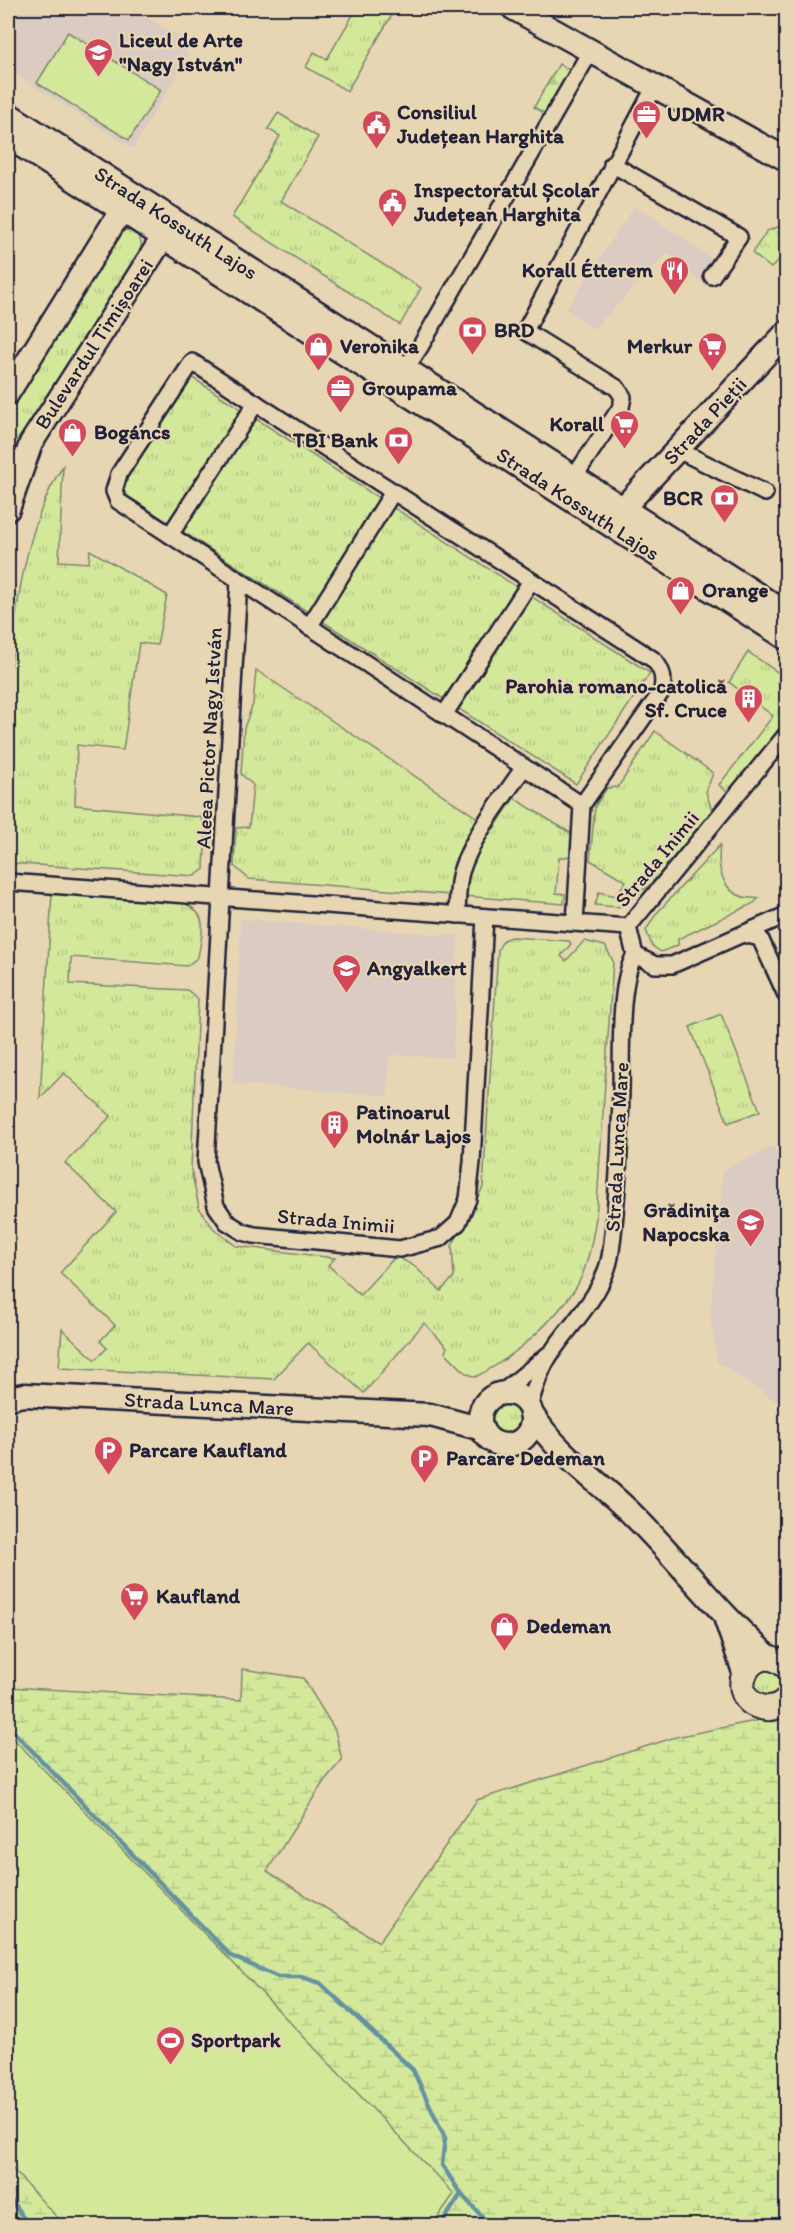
<svg xmlns="http://www.w3.org/2000/svg" width="794" height="2233" viewBox="0 0 794 2233" font-family="Itim,sans-serif">
	<defs>
		<pattern id="grass-tufts" width="24" height="20" patternUnits="userSpaceOnUse" patternTransform="scale(1.5)"><rect width="24" height="20" fill="#d4e89c"/><path d="M3 7l-1-3M5 7V3M7 7l1-3M15 17l-1-3M17 17v-4M19 17l1-3" fill="none" stroke="#b6c787"/></pattern>
		<pattern id="forest-firs" width="22" height="20" patternUnits="userSpaceOnUse" patternTransform="scale(1.5)"><rect width="22" height="20" fill="#d4e89c"/><path d="M5 1l3.5 6h-7zM16 11l3.5 6h-7z" fill="#b6c787"/></pattern>
		<pattern id="wetland-marsh" width="20" height="14" patternUnits="userSpaceOnUse" patternTransform="scale(1.5)"><rect width="20" height="14" fill="#d4e89c"/><path d="M1 5h8M5 5V1M11 12h8M15 12V8" fill="none" stroke="#b6c787"/></pattern>
	</defs>
	<rect width="100%" height="100%" fill="#e8d6b3"/>
	<filter id="ink" filterUnits="userSpaceOnUse"><feTurbulence type="fractalNoise" baseFrequency=".0167" numOctaves="2"/><feDisplacementMap in="SourceGraphic" scale="12" xChannelSelector="R" yChannelSelector="G"/><feConvolveMatrix kernelMatrix="1 2 1 2 8 2 1 2 1" color-interpolation-filters="sRGB"/></filter>
	<g filter="url(#ink)">
		<!-- built -->
		<g fill="#daccc2">
			<path d="M8 8H130L180 37 189 55 133 149 8 70Z"/>
			<path d="M635 205 718 262 704 284 667 253 594 329 566 309Z"/>
			<path d="M241 919 458 936 453 1058 389 1055 388 1096 233 1084Z"/>
			<path d="M774 1146 782 1166 786 1165V1421L784 1422 785 1407 717 1362 710 1317 723 1170Z"/>
		</g>
		<!-- grass -->
		<g fill="url(#grass-tufts)" stroke="#7b856c" stroke-width="1.5">
			<path d="M357 8H396L347 91 306 67 314 52 327 59Z"/>
			<path d="M278 113 318 137 281 201 421 288 400 325 232 217 280 136 268 129Z"/>
			<path d="M786 224V253L771 268 752 253 767 231Z"/>
			<path d="M122 230C133 230 143 237 141 249L31 427 15 441 8 439V408L118 233Z"/>
			<path d="M185 373 650 673 576 784 129 497 123 490 122 479Z"/>
			<path d="M63 466 59 561 89 563 90 550 167 595 157 645 139 643 123 750 77 745 75 805 200 817 206 826 204 869 195 876 8 863C7 750 0 562 63 466Z"/>
			<path d="M748 652 786 678V719L730 794 719 785 773 716 729 682Z"/>
			<path d="M256 670 494 829 514 798 572 834 570 856 559 858 556 893 565 894 564 904 249 879 234 866 236 828 249 827 253 785 241 774 244 728 253 704Z"/>
			<path d="M655 731 713 773 706 792 712 811 651 884 618 907 595 905 599 892 616 896 626 881 590 860 595 806 607 788 618 787Z"/>
			<path d="M720 845C716 874 726 901 759 898L754 903 678 939V945L661 952 652 946 646 930 656 914Z"/>
			<path d="M52 893 184 903C210 914 202 934 198 957L187 966 71 957 70 984 187 990 198 999 191 1169 199 1208 213 1228 236 1246 335 1258 328 1265 360 1295 396 1256 414 1266 441 1291 454 1277 452 1246 483 1187 498 950C501 943 504 938 512 937L569 941 571 944 561 956 566 961 584 941 605 946 613 961 596 1218C592 1240 588 1269 575 1289 553 1322 511 1360 475 1377L466 1373 445 1352 447 1347 424 1323 364 1393 308 1343 274 1379 59 1368 62 1329 95 1360 107 1348 100 1341 115 1325 60 1273 116 1212 65 1163 111 1116 64 1073 40 1098Z"/>
			<path d="M721 1014 760 1111 728 1123 690 1027Z"/>
			<circle cx="505" cy="1420" r="17"/>
			<path d="M762 1667 782 1674 785 1690 760 1700 750 1680Z"/>
		</g>
		<!-- forest -->
		<path fill="url(#forest-firs)" stroke="#7b856c" stroke-width="1.5" d="M559 64 572 71 547 115 534 107Z"/>
		<!-- wetland -->
		<path fill="url(#wetland-marsh)" stroke="#7b856c" stroke-width="1.5" d="M242 1669 303 1678 335 1730 342 1760 324 1781 267 1871 379 1942 477 1800 676 1737 760 1720 786 1709V2225H8V1687L241 1700Z"/>
		<!-- pitch -->
		<g fill="#d4e89c" stroke="#7b856c" stroke-width="1.5">
			<path d="M68 32 161 90 129 140 37 83Z"/>
			<path d="M8 1733 238 1968 454 2194 432 2225H64L8 2164Z"/>
		</g>
		<g fill="none" stroke-linecap="round" stroke-linejoin="round">
			<!-- stream -->
			<g stroke="#6393a3" stroke-width="4.5">
				<path d="M8 1726 231 1956 278 1977H301L320 1983 413 2070 445 2138 442 2165 461 2194 491 2226"/>
				<path d="M8 2196 29 2226"/>
				<path d="M440 2226 461 2194"/>
			</g>
			<defs>
				<g id="street">
					<path d="M612 164 739 237 712 276"/>
					<path d="M396 369 406 368 420 347 590 52"/>
					<path d="M678 450 765 493"/>
					<path d="M8 454 22 467 18 473"/>
					<path d="M574 477 621 407 623 397 617 388 525 331 654 88"/>
					<path d="M170 535 256 403"/>
					<path d="M239 581 206 1162 216 1206 227 1222 243 1232 254 1235 400 1249 441 1238 458 1223 468 1199 472 1162 485 917"/>
					<path d="M309 627 393 492"/>
					<path d="M444 715 531 581"/>
					<path d="M8 882 628 927"/>
					<path d="M457 915C458 901 457 886 461 872 473 834 502 800 524 767"/>
					<path d="M575 923 582 805 662 691C664 678 663 671 654 660L597 623 192 362 119 474 114 491 118 501 582 805"/>
					<path d="M628 927 786 735"/>
					<path d="M743 934 760 938 786 995"/>
					<path d="M635 955 655 965H672L786 915"/>
					<path d="M500 1394 549 1354"/>
					<path d="M529 1407C535 1388 540 1369 552 1352 574 1320 606 1291 611 1251 618 1197 620 1144 621 1090 622 1056 618 982 635 955L628 927"/>
				</g>
				<g id="secondary">
					<path d="M513 8 786 159"/>
					<path d="M8 114 786 613"/>
					<path d="M8 137 786 638"/>
					<path d="M8 393 129 198"/>
					<path d="M623 508 786 333"/>
					<path d="M8 509 31 443 171 225"/>
					<circle cx="506" cy="1419" r="26"/>
					<path d="M8 1398 24 1395 430 1415 482 1429"/>
					<path d="M531 1413C560 1458 597 1479 634 1516 680 1562 720 1615 770 1658"/>
					<path d="M726 1620 744 1672"/>
				</g>
				<path id="primary" d="M786 1666C751 1636 722 1697 761 1707 771 1710 779 1707 786 1700"/>
			</defs>
			<!-- street casing -->
			<use href="#street" stroke="#22223b" stroke-width="20"/>
			<!-- secondary casing -->
			<use href="#secondary" stroke="#22223b" stroke-width="27"/>
			<!-- primary casing -->
			<use href="#primary" stroke="#22223b" stroke-width="28"/>
			<!-- street -->
			<use href="#street" stroke="#e8d6b3" stroke-width="15"/>
			<!-- secondary -->
			<use href="#secondary" stroke="#e8d6b3" stroke-width="22"/>
			<!-- primary -->
			<use href="#primary" stroke="#e8d6b3" stroke-width="24"/>
		</g>
	</g>
	<!-- icons -->
	<defs>
		<symbol id="school-pin" viewBox="-11 -11 22 30"><path d="M0 17L-7.5 6A9.5 9.5 0 1 1 7.5 6Z" fill="#d1495b" stroke="#e8d6b3"/><path d="M0-5L7-2L0 1L-7-2ZM-4 1L0 2.5L4 1V4Q0 6-4 4Z" fill="#fff"/></symbol>
		<symbol id="office-pin" viewBox="-11 -11 22 30"><path d="M0 17L-7.5 6A9.5 9.5 0 1 1 7.5 6Z" fill="#d1495b" stroke="#e8d6b3"/><path d="M-6-3h4V-5.5h4V-3h4V5H-6ZM-1-4.5V-3h2v-1.5ZM-6 0V1H6V0Z" fill="#fff"/></symbol>
		<symbol id="civic-pin" viewBox="-11 -11 22 30"><path d="M0 17L-7.5 6A9.5 9.5 0 1 1 7.5 6Z" fill="#d1495b" stroke="#e8d6b3"/><path d="M-.6-6.5H3V-4.5H.6V-3L4-1V1h2V6H-6V1h2V-1L-.6-3ZM-1.2 2.5V6h2.4V2.5Z" fill="#fff"/></symbol>
		<symbol id="restaurant-pin" viewBox="-11 -11 22 30"><path d="M0 17L-7.5 6A9.5 9.5 0 1 1 7.5 6Z" fill="#d1495b" stroke="#e8d6b3"/><path d="M-5-6h1v4h1v-4h1v4h1v-4h1v5L-1.5 .5V6h-2V.5L-5-1ZM5-6V6H3V1.5H1.5Q1.5-4 5-6Z" fill="#fff"/></symbol>
		<symbol id="bank-pin" viewBox="-11 -11 22 30"><path d="M0 17L-7.5 6A9.5 9.5 0 1 1 7.5 6Z" fill="#d1495b" stroke="#e8d6b3"/><path d="M-6-4H6V4H-6ZM0-2.3a2.3 2.3 0 1 0 0 4.6a2.3 2.3 0 1 0 0-4.6Z" fill="#fff"/></symbol>
		<symbol id="shop-pin" viewBox="-11 -11 22 30"><path d="M0 17L-7.5 6A9.5 9.5 0 1 1 7.5 6Z" fill="#d1495b" stroke="#e8d6b3"/><path d="M-5-2.5h2.3a2.7 3.5 0 0 1 5.4 0H5L5.5 6h-11ZM-1.5-2.5h3a1.5 2.3 0 0 0-3 0Z" fill="#fff"/></symbol>
		<symbol id="supermarket-pin" viewBox="-11 -11 22 30"><path d="M0 17L-7.5 6A9.5 9.5 0 1 1 7.5 6Z" fill="#d1495b" stroke="#e8d6b3"/><path d="M-6-5.5h2.5l.6 2H6L4.5 2H-2.5L-4.4-4H-6ZM-1.5 3.2a1.3 1.3 0 1 0 .1 0ZM3 3.2a1.3 1.3 0 1 0 .1 0Z" fill="#fff"/></symbol>
		<symbol id="building-pin" viewBox="-11 -11 22 30"><path d="M0 17L-7.5 6A9.5 9.5 0 1 1 7.5 6Z" fill="#d1495b" stroke="#e8d6b3"/><path d="M-4-6H4V6H1V3H-1V6H-4ZM-2.5-4.3h1.7v1.8h-1.7ZM.8-4.3h1.7v1.8H.8ZM-2.5-1h1.7V.8h-1.7ZM.8-1h1.7V.8H.8Z" fill="#fff"/></symbol>
		<symbol id="parking-pin" viewBox="-11 -11 22 30"><path d="M0 17L-7.5 6A9.5 9.5 0 1 1 7.5 6Z" fill="#d1495b" stroke="#e8d6b3"/><path d="M-3.5-5.5H1a3.5 3.5 0 0 1 0 7H-1V5.5H-3.5ZM-1-3.4V-.6H.8a1.4 1.4 0 0 0 0-2.8Z" fill="#fff"/></symbol>
		<symbol id="stadium-pin" viewBox="-11 -11 22 30"><path d="M0 17L-7.5 6A9.5 9.5 0 1 1 7.5 6Z" fill="#d1495b" stroke="#e8d6b3"/><path d="M0-5a6.5 5 0 1 0 0 10a6.5 5 0 1 0 0-10ZM-3.5-1.8h7v3.6h-7Z" fill="#fff"/></symbol>
	</defs>
	<g fill-rule="evenodd">
		<use href="#school-pin" x="82" y="36" width="33" height="45"/>
		<use href="#office-pin" x="630" y="98" width="33" height="45"/>
		<use href="#civic-pin" x="360" y="108" width="33" height="45"/>
		<use href="#civic-pin" x="376" y="186" width="33" height="45"/>
		<use href="#restaurant-pin" x="658" y="254" width="33" height="45"/>
		<use href="#bank-pin" x="456" y="314" width="33" height="45"/>
		<use href="#shop-pin" x="302" y="330" width="33" height="45"/>
		<use href="#supermarket-pin" x="696" y="330" width="33" height="45"/>
		<use href="#office-pin" x="324" y="372" width="33" height="45"/>
		<use href="#supermarket-pin" x="608" y="408" width="33" height="45"/>
		<use href="#shop-pin" x="56" y="416" width="33" height="45"/>
		<use href="#bank-pin" x="382" y="424" width="33" height="45"/>
		<use href="#bank-pin" x="708" y="482" width="33" height="45"/>
		<use href="#shop-pin" x="664" y="574" width="33" height="45"/>
		<use href="#building-pin" x="732" y="682" width="33" height="45"/>
		<use href="#school-pin" x="330" y="952" width="33" height="45"/>
		<use href="#building-pin" x="318" y="1108" width="33" height="45"/>
		<use href="#school-pin" x="734" y="1206" width="33" height="45"/>
		<use href="#parking-pin" x="92" y="1434" width="33" height="45"/>
		<use href="#parking-pin" x="408" y="1442" width="33" height="45"/>
		<use href="#supermarket-pin" x="118" y="1580" width="33" height="45"/>
		<use href="#shop-pin" x="488" y="1610" width="33" height="45"/>
		<use href="#stadium-pin" x="154" y="2024" width="33" height="45"/>
	</g>
	<g text-anchor="middle" stroke-width="4.5" stroke-linejoin="round" paint-order="stroke">
		<!-- poi labels -->
		<g font-size="21" font-weight="bold" fill="#22223b" stroke="#e8d6b3" text-anchor="start">
			<text x="119" y="47">Liceul de Arte<tspan x="119" dy="24">"Nagy István"</tspan></text>
			<text x="397" y="119">Consiliul<tspan x="397" dy="24">Județean Harghita</tspan></text>
			<text x="667" y="121">UDMR</text>
			<text x="414" y="197">Inspectoratul Școlar<tspan x="414" dy="24">Județean Harghita</tspan></text>
			<text x="653" y="277" text-anchor="end">Korall Étterem</text>
			<text x="494" y="337">BRD</text>
			<text x="340" y="353">Veronika</text>
			<text x="692" y="353" text-anchor="end">Merkur</text>
			<text x="362" y="395">Groupama</text>
			<text x="604" y="431" text-anchor="end">Korall</text>
			<text x="94" y="439">Bogáncs</text>
			<text x="378" y="447" text-anchor="end">TBI Bank</text>
			<text x="703" y="505" text-anchor="end">BCR</text>
			<text x="702" y="597">Orange</text>
			<text x="727" y="693" text-anchor="end">Parohia romano-catolică<tspan x="727" dy="24">Sf. Cruce</tspan></text>
			<text x="367" y="975">Angyalkert</text>
			<text x="356" y="1119">Patinoarul<tspan x="356" dy="24">Molnár Lajos</tspan></text>
			<text x="730" y="1217" text-anchor="end">Grădiniţa<tspan x="730" dy="24">Napocska</tspan></text>
			<text x="129" y="1457">Parcare Kaufland</text>
			<text x="446" y="1465">Parcare Dedeman</text>
			<text x="156" y="1603">Kaufland</text>
			<text x="526" y="1633">Dedeman</text>
			<text x="191" y="2047">Sportpark</text>
		</g>
		<!-- street labels -->
		<g font-size="21" fill="#22223b" stroke="#e8d6b3">
			<text transform="translate(176 223) rotate(33)" y="7">Strada Kossuth Lajos</text>
			<text transform="translate(94 344) rotate(-57)" y="7">Bulevardul Timișoarei</text>
			<text transform="translate(705 421) rotate(-47)" y="7">Strada Pieții</text>
			<text transform="translate(578 504) rotate(33)" y="7">Strada Kossuth Lajos</text>
			<text transform="translate(209 738) rotate(-87)" y="7">Aleea Pictor Nagy István</text>
			<text transform="translate(657 859) rotate(-50)" y="7">Strada Inimii</text>
			<text transform="translate(617 1147) rotate(-87)" y="7">Strada Lunca Mare</text>
			<text transform="translate(336 1221) rotate(5)" y="7">Strada Inimii</text>
			<text transform="translate(209 1404) rotate(3)" y="7">Strada Lunca Mare</text>
		</g>
	</g>
	<!-- margin -->
	<rect width="794" height="2233" fill="none" stroke="#e8d6b3" stroke-width="30"/>
	<rect x="15" y="15" width="764" height="2203" fill="none" stroke="#22223b" stroke-width="2" filter="url(#ink)"/>
</svg>
